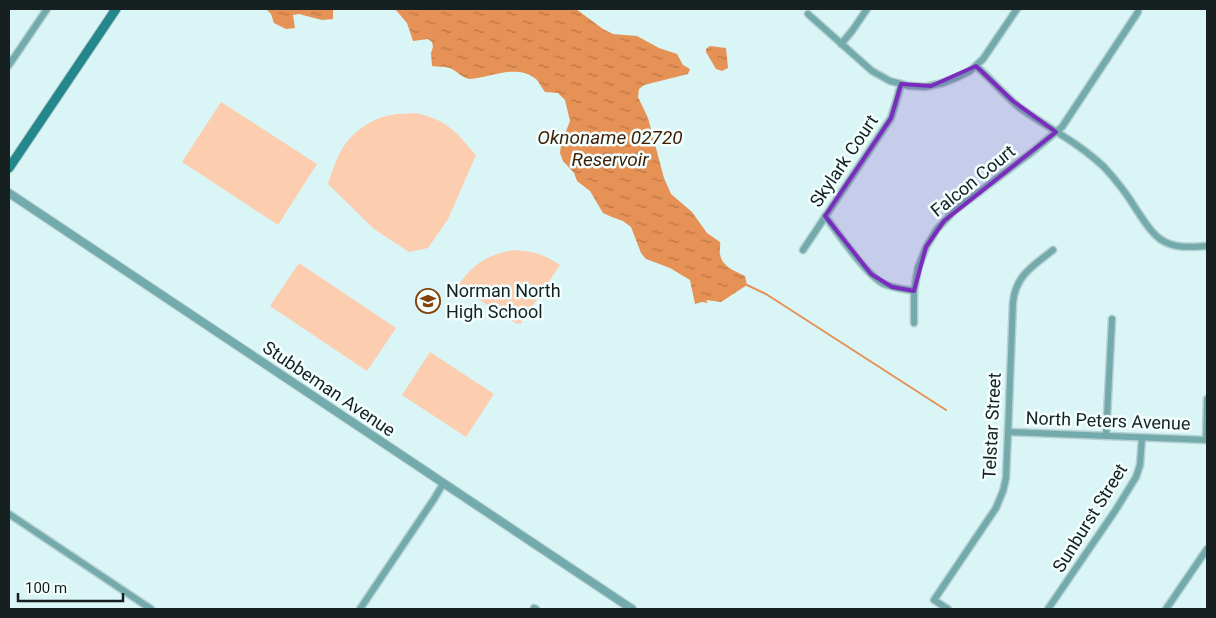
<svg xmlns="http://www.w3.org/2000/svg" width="1216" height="618" viewBox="0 0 1216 618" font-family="Roboto,sans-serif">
	<defs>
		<pattern id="water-ripples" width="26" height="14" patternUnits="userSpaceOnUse" patternTransform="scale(1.25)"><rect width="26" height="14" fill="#e69155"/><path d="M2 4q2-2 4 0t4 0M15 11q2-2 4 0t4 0" fill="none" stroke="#b97646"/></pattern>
	</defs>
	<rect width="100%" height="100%" fill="#d9f5f6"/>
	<!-- green -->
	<g fill="#fdcdaf">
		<path d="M221 102 317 164 278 225 182 162Z"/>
		<path d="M415 113C448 120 455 131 476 155L448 219 428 248 409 252 374 229 328 184C332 173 335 161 341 151 350 133 372 118 391 115 399 113 407 114 415 113Z"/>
		<path d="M515 250C532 251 546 255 560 265L521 323 517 324 458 286C471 264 491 253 515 250Z"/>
		<path d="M299 263 396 328 367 371 270 306Z"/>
		<path d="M430 352 494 394 466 437 402 395Z"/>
	</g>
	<!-- water -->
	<g fill="url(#water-ripples)">
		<path d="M266 9H333V19L322 20 299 14 293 15 295 28 286 29 274 23 271 14Z"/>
		<path d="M395 9H576L603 29 613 34 637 36 659 48 677 54 683 65 690 69 688 74 644 85 639 89 638 97 648 118 664 178 671 194 692 212 707 233 720 242C721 247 719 249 720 254 722 267 735 271 745 276L747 285 721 302 706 300 708 303 702 302 695 304 690 280 670 268 646 259 641 253 631 227 623 221 612 217 603 213 590 191 577 181 574 173 563 161 560 153 561 144 570 121 565 100 558 93 545 92C542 88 539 82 536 79 516 63 491 78 469 79 461 77 457 71 450 68 444 66 438 67 432 66L431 53 433 47 432 42 428 39 413 41 407 23Z"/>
		<path d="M710 46 726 48 728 68 722 71 716 69 706 52V49Z"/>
	</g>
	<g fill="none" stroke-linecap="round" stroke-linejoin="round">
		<!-- stream -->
		<path stroke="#e69155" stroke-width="2" d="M747 285 766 294 946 410"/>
		<defs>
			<g id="minor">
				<path d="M808 14 872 71 890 81 909 86 925 87 943 83 956 78 970 71 983 59 1017 9"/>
				<path d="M841 44 852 31 867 9"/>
				<path d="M9 65 47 9"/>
				<path d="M976 66C991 79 1004 95 1020 108 1048 128 1079 143 1104 167 1116 180 1127 194 1136 209 1143 219 1149 231 1160 239 1174 249 1191 247 1207 246"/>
				<path d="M825 216C838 233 866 275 884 284 893 288 904 289 914 291"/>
				<path d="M803 250 891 118 896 102 901 84"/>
				<path d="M914 323V291L918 268 926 247 937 229 954 211 1032 152 1062 127 1138 12"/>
				<path d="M1008 432 1207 440"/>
				<path d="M1106 436 1112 319"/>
				<path d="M1206 440 1207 399"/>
				<path d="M9 514 151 609"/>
				<path d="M534 608 536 609"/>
				<path d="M360 609 434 499 443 484"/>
				<path d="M948 609 934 600 996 508 1003 491 1006 478 1008 432 1013 302C1016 275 1033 266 1053 250"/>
				<path d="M1048 609 1115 511 1136 477 1140 465 1142 438"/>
				<path d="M1166 609 1207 549"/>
			</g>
			<path id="tertiary" d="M9 193 632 609"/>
			<path id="secondary" d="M9 168 116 9"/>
		</defs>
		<!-- minor casing -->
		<use href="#minor" stroke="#b6cfd0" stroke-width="9"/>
		<!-- tertiary casing -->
		<use href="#tertiary" stroke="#b6cfd0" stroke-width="10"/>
		<!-- secondary casing -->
		<use href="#secondary" stroke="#b6cfd0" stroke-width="11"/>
		<!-- minor -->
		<use href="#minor" stroke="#73aaac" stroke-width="6"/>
		<!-- tertiary -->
		<use href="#tertiary" stroke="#73aaac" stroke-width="8"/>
		<!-- secondary -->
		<use href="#secondary" stroke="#24878b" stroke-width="9"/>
	</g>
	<!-- marked area -->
	<path fill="#7b2cbf" fill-opacity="0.2" stroke="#7b2cbf" stroke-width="4" stroke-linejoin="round" d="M976 66 1013 101 1056 132 944 221 926 247 914 291 892 287 871 274 825 216 891 118 901 84 931 86Z"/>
	<!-- icons -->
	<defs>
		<symbol id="school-ring" viewBox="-11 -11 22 22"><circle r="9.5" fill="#f3ffff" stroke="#83420a" stroke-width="1.5"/><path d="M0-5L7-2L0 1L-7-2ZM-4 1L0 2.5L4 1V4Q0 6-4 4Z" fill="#83420a"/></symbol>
	</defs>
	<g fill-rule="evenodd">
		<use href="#school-ring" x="414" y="287" width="28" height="28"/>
	</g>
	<g text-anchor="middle" stroke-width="5" stroke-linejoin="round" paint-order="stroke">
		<!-- street labels -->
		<g font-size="18" fill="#162021" stroke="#f3ffff">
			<text transform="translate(844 161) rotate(-56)" y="6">Skylark Court</text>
			<text transform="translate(973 181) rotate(-39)" y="6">Falcon Court</text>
			<text transform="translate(329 389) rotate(34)" y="6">Stubbeman Avenue</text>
			<text transform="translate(1108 421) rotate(2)" y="6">North Peters Avenue</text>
			<text transform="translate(992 426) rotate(-87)" y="6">Telstar Street</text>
			<text transform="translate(1090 518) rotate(-58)" y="6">Sunburst Street</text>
		</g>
		<!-- poi labels -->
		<g font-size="18" fill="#162021" stroke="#f3ffff" text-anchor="start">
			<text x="446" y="297">Norman North<tspan x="446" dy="21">High School</tspan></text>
		</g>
		<!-- water labels -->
		<g font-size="19" font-style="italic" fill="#411f05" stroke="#f3ffff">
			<text x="610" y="144">Oknoname 02720<tspan x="610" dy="22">Reservoir</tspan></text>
		</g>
	</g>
	<!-- border -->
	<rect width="1216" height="618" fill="none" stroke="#162021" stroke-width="20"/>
	<!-- scale -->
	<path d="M18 593v8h105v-8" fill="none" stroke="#162021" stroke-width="2.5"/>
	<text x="25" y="593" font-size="15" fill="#162021" stroke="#f3ffff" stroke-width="4" paint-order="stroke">100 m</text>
</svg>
